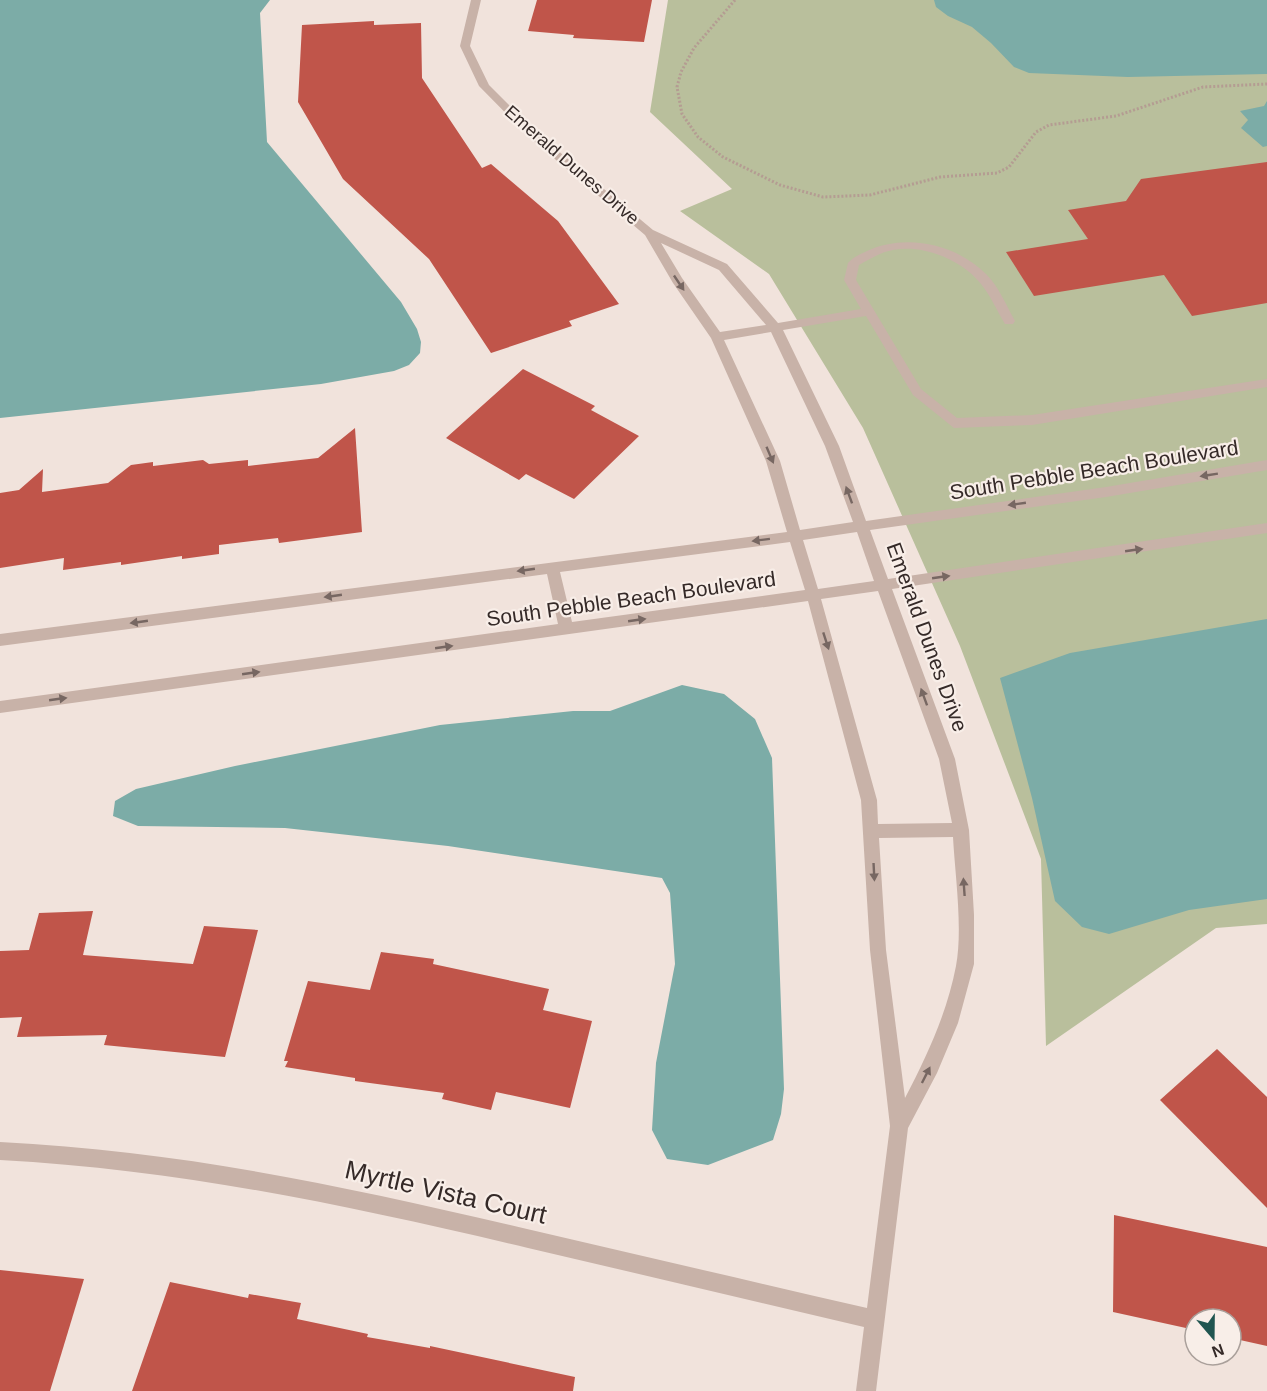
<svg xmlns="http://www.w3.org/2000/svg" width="1267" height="1391" viewBox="0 0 1267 1391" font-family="Helvetica,sans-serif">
	<rect width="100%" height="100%" fill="#f1e3dc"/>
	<!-- green -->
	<path fill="#b9bf9c" d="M668 0H1267V924L1216 928 1046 1046 1041 859 960 646 863 428 769 274 680 211 732 189 650 112Z"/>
	<!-- water -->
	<g fill="#7caca7">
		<path d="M0 0H270L260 13 267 142 401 302 417 329 421 342 420 353 409 365 394 371 321 384 0 418Z"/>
		<path d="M934 0H1267V74L1128 77 1029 73 1014 67 991 43 972 27 948 16 936 7Z"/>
		<path d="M1267 101V146L1263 147 1241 128 1248 120 1240 111 1264 106Z"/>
		<path d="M1267 619V899L1189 910 1109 934 1082 927 1055 901 1032 798 1000 678 1070 653Z"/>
		<path d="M682 685 724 694 755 719 772 758 784 1089 781 1114 773 1140 708 1165 667 1159 652 1130 656 1063 675 964 670 893 662 878 448 846 285 828 138 826 113 816 115 801 136 789 235 766 440 725 573 711H610Z"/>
	</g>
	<!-- building -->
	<g fill="#c0554a">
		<path d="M537 0H652L644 42 573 38 574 35 528 31Z"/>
		<path d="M374 21V25L421 23 422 78 482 168 491 164 558 221 619 304 569 321 572 326 491 353 429 259 343 179 298 102 302 25Z"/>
		<path d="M1267 162V303L1192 316 1164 275 1034 296 1006 252 1088 239 1068 210 1126 201 1141 179Z"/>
		<path d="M523 369 595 406 591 410 639 436 574 499 526 474 519 480 446 438Z"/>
		<path d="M355 428 362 532 279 543 278 538 219 545V554L182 559V556L121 565V562L63 570 64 558 0 568V493L19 490 43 469 42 492 108 483 131 465 153 462V466L203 460 209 464 248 460V466L318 458Z"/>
		<path d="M93 911 83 955 193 964 204 926 258 930 225 1057 104 1045 107 1035 17 1037 22 1017 0 1018V951L29 950 39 913Z"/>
		<path d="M381 952 434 959 433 964 549 989 543 1010 592 1021 570 1108 496 1092 491 1110 442 1099 444 1093 355 1081V1078L285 1067 288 1061H284L308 981 370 990Z"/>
		<path d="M1217 1049 1267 1097V1208L1160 1100Z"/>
		<path d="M1114 1215 1267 1247V1346L1231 1338V1319H1195V1330L1113 1312Z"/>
		<path d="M0 1270 84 1279 50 1391H0Z"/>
		<path d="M170 1282 248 1298 249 1294 301 1303 297 1319 368 1334 367 1337 430 1348V1346L575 1377 573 1391H132Z"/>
	</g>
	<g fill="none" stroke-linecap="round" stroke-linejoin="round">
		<!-- path -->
		<path stroke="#b49c92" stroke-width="3" stroke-dasharray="2 2" stroke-linecap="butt" d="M735 0 694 48 681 72 677 87 682 114 698 137 723 157 780 185 823 197 870 195 940 177 997 173 1009 167 1036 132 1049 125 1116 116 1203 87 1267 84"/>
		<!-- minor -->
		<path fill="#c8b2a8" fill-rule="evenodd" d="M471 0H481L470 46 489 85 538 134 653 230 727 264 778 323 861 309 844 280 848 263C853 257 861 254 867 251 906 233 956 244 986 274 999 287 1006 305 1015 321L1013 324H1005C997 311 991 296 981 284 962 260 924 244 893 250 881 252 870 259 859 265L856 280 921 389 957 418 1032 415 1267 379V387L1032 425 954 428 913 395 866 316 783 330 839 446 866 521 1106 487 1267 460V470L1106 497 870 530 888 579 1267 523V533L892 589 955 759 969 830 974 915V964L958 1023 937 1073 908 1128 876 1391H856L864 1327C752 1301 640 1274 528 1248 350 1206 184 1170 0 1160V1142C183 1151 349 1187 527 1229 640 1255 753 1282 867 1308L890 1126 870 950 861 800 808 601 0 713V701L558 624 547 574 0 646V634L787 532 766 461 711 338 673 283 645 235 530 138 479 86 460 46ZM661 243 719 270 766 325 720 332 682 278ZM771 332 825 446 853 522 800 530 780 461 724 340ZM857 532 874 581 818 589 803 540ZM790 542 805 590 572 622 560 572ZM878 591 939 759 952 823 878 824 877 800 821 599ZM953 837C955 875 963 928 956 966 947 1013 927 1056 905 1098L886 950 879 838Z"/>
	</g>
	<!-- one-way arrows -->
	<defs><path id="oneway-solid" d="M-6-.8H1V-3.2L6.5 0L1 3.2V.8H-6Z" transform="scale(1.5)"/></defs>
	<g fill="#776762">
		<use href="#oneway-solid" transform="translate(679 283) rotate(56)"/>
		<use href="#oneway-solid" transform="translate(770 455) rotate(67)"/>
		<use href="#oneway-solid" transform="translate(1209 475) rotate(171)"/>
		<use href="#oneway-solid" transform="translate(849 495) rotate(-110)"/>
		<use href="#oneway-solid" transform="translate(1017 504) rotate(172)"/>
		<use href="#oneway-solid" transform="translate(761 540) rotate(173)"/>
		<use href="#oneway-solid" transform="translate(1134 550) rotate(-8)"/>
		<use href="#oneway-solid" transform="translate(526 570) rotate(172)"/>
		<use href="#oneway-solid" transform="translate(941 577) rotate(-8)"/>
		<use href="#oneway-solid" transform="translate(333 596) rotate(172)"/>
		<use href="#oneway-solid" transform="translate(637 620) rotate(-8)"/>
		<use href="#oneway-solid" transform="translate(139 622) rotate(172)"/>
		<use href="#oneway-solid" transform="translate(826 641) rotate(72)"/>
		<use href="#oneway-solid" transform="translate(444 647) rotate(-8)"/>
		<use href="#oneway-solid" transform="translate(251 673) rotate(-8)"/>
		<use href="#oneway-solid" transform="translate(924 697) rotate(-110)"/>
		<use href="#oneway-solid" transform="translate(58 699) rotate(-8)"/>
		<use href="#oneway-solid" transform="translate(874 872) rotate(87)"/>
		<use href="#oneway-solid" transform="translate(964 887) rotate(-94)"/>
		<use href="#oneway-solid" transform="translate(926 1075) rotate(-63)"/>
	</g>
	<g text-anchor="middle" stroke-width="4.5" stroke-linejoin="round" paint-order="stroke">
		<!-- far-street labels -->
		<g font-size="18" fill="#352a28" stroke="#f8eee8">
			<text transform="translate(572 165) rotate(41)" y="6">Emerald Dunes Drive</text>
		</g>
		<!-- street labels -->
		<g font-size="21" fill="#352a28" stroke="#f8eee8">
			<text transform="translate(1094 470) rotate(-9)" y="7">South Pebble Beach Boulevard</text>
			<text transform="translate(631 599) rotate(-8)" y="7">South Pebble Beach Boulevard</text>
			<text transform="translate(927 637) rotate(70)" y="7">Emerald Dunes Drive</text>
		</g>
		<!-- near-street labels -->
		<g font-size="26" fill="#352a28" stroke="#f8eee8">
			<text transform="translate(446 1192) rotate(13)" y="9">Myrtle Vista Court</text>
		</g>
	</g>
	<!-- north arrow -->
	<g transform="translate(1213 1337) rotate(160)"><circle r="28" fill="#f8eee8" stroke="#aaa09b" stroke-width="1.5"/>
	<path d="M0-4.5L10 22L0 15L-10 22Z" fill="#205550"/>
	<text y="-9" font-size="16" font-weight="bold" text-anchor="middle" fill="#352a28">N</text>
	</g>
</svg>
